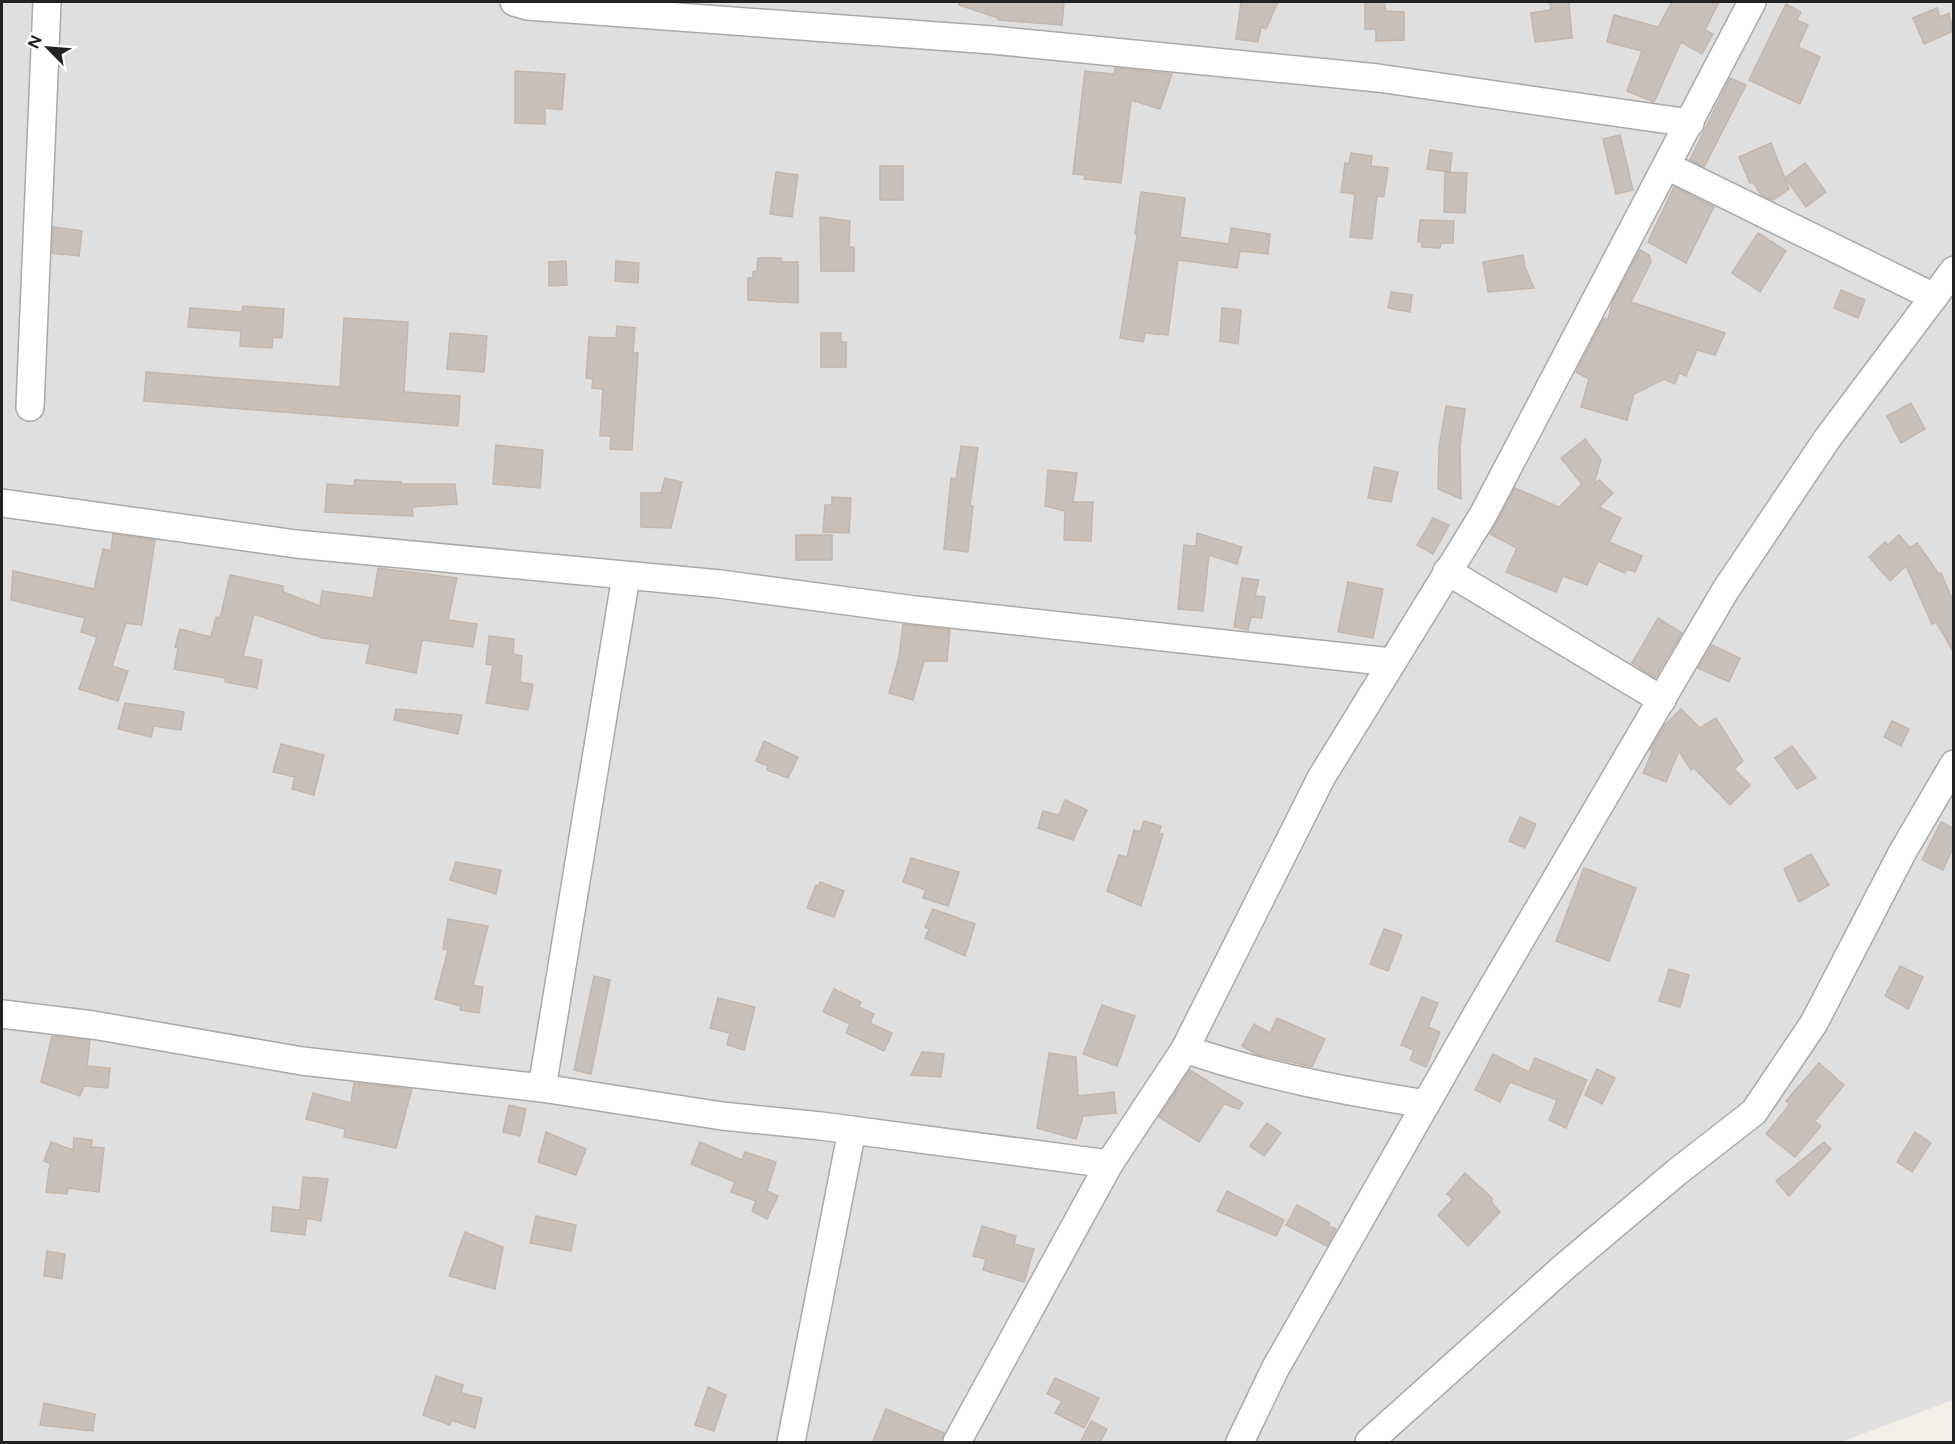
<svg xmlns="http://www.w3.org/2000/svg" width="1955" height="1444" viewBox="0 0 1955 1444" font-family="Figtree,sans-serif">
	<rect width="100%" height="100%" fill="#f2efe9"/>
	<!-- residential -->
	<path fill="#e0dfdf" d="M2 2H1953V1400L1841 1442H2Z"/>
	<!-- building -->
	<g fill="#c7bfb8" stroke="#c4b6ab" stroke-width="1.5">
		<path d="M959 2H1064L1062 25 998 20V18L959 5Z"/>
		<path d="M1241 2H1278L1266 29 1261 27 1258 42 1236 39Z"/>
		<path d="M1365 2H1384L1386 11 1404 12V40L1376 41V29H1365Z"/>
		<path d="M1550 2H1569L1572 38 1535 42 1531 13 1551 10Z"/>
		<path d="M1672 2H1719L1705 30 1713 34 1702 54 1681 42 1654 102 1627 91 1642 51 1607 42 1614 15 1658 27Z"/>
		<path d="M1786 4 1801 12 1797 20 1808 25 1798 47 1820 57 1800 104 1749 80Z"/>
		<path d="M1937 8 1940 17 1949 13 1953 31 1924 44 1913 18Z"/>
		<path d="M1115 68 1172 74 1160 109 1131 100 1121 183 1084 179 1085 175 1073 174 1085 71 1114 74Z"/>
		<path d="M515 71 565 74 562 110 545 108V124L515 123Z"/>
		<path d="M1730 78 1746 85 1704 167 1690 160Z"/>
		<path d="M1620 135 1633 190 1616 194 1603 139Z"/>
		<path d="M1771 143 1789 189 1773 200 1761 195 1753 182 1750 183 1739 157Z"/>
		<path d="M1430 150 1452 153 1450 172 1427 169Z"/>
		<path d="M1351 153 1372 156 1371 166 1388 168 1384 197 1377 196 1372 239 1350 237 1355 194 1341 192 1345 163 1349 164Z"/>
		<path d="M1805 163 1826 192 1806 207 1785 178Z"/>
		<rect x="880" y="166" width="23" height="34"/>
		<path d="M776 172 798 175 792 217 770 214Z"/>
		<path d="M1445 172 1467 173 1465 213 1444 212Z"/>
		<path d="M1674 187 1714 207 1686 263 1648 242Z"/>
		<path d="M1141 192 1185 198 1180 237 1229 244 1231 228 1270 234 1268 254 1240 251 1237 268 1178 260 1168 335 1145 333 1143 342 1120 338 1137 235 1135 234Z"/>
		<path d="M820 217 850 221 849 247H854V271H821Z"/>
		<path d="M1420 220 1454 221 1453 243H1441L1440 248 1422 247V242H1418Z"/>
		<path d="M53 227 82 231 79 256 52 253Z"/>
		<path d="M1758 233 1786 251 1760 292 1732 273Z"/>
		<path d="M1640 250 1649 255 1651 262 1631 302 1725 333 1715 355 1697 350 1686 376 1679 373 1675 384 1664 379 1634 394 1627 420 1581 407 1589 379 1576 372 1604 318 1608 319 1613 300Z"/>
		<path d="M1523 255 1525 267 1534 288 1488 292 1483 262Z"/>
		<path d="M758 258H781V262H798V303L748 300V278H753V272L757 271Z"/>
		<path d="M566 261 567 285 549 286V262Z"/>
		<path d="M616 261 639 263 638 283 615 281Z"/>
		<path d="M1841 290 1865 300 1858 318 1834 308Z"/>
		<path d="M1391 292 1412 295 1410 312 1388 308Z"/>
		<path d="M243 306 284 309 282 338 273 337 272 348 240 346 241 331 188 327 190 308 242 312Z"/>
		<path d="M1222 308 1241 310 1238 344 1220 341Z"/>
		<path d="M344 318 408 322 404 392 460 396 458 426 144 401 146 372 340 387Z"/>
		<path d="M617 326 635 328 633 353H638L632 450 610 449 611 436H600L603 389 592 388 593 379 586 378 589 337 616 338Z"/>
		<path d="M450 333 487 336 484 372 447 369Z"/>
		<path d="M821 333H841V342H846V367H821Z"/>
		<path d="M1911 403 1925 429 1901 443 1887 416Z"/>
		<path d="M1446 406 1465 409 1460 446 1461 499 1438 489 1439 447Z"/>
		<path d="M1585 439 1601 460 1594 484 1599 480 1613 493 1599 507 1621 518 1609 542 1642 556 1635 572 1627 569 1625 573 1598 561 1587 585 1563 576 1556 592 1506 572 1517 548 1490 534 1515 488 1559 507 1582 484 1561 458Z"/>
		<path d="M496 445 543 450 540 488 493 484Z"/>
		<path d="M961 446 978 448 970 505 973 506 968 552 944 549 951 478 956 479Z"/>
		<path d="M1374 467 1398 472 1391 502 1368 498Z"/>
		<path d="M1048 470 1077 473 1073 502H1093L1091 541 1064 540 1065 511 1045 506Z"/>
		<path d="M665 478 682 482 671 528 641 527V493H661Z"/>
		<path d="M355 480 401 482V484H455L457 504 412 507 413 516 325 512 327 484 354 486Z"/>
		<path d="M832 497 851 498 849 533 823 532 825 505H832Z"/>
		<path d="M1433 518 1449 525 1433 554 1417 545Z"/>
		<path d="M1197 533 1242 547 1237 564 1209 555 1203 611 1178 609 1184 545 1196 546Z"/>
		<path d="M113 534 155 540 142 625 126 623 112 666 128 671 118 701 79 689 97 637 81 632 85 618 11 600 13 571 94 589 103 549 111 551Z"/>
		<rect x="796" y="535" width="36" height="25"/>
		<path d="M1899 535 1910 548 1917 543 1939 574 1941 573 1953 601V651L1936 622 1932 624 1906 566 1890 581 1869 557 1885 542 1888 545Z"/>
		<path d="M378 568 457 578 448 620 477 624 473 647 422 640 416 673 366 663 370 644 323 638 254 614 243 656 262 660 257 688 225 682 226 678 174 669 178 648 175 647 180 629 211 637 216 617 220 618 230 575 283 586V592L320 606 322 591 373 598Z"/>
		<path d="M1242 578 1259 580 1255 596 1265 597 1262 618 1251 617 1248 630 1234 627Z"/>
		<path d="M1348 582 1383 589 1373 638 1338 632Z"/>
		<path d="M1658 618 1682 633 1655 678 1632 663Z"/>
		<path d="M903 624 950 630 947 661H924L913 700 889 693 899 657Z"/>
		<path d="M489 636 514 639 513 654 522 656 520 682 533 684 528 710 486 703 493 665 486 664Z"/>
		<path d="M1712 645 1740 658 1729 682 1698 668Z"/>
		<path d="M125 703 184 712 181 730 154 726 151 737 118 729Z"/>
		<path d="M396 709 462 715 458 734 394 720Z"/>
		<path d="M1681 709 1700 728 1716 718 1743 761 1734 769 1750 785 1730 805 1694 768 1691 770 1679 751 1666 782 1643 773 1652 752 1650 750 1665 725Z"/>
		<path d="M1892 721 1909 729 1901 746 1884 737Z"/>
		<path d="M764 741 798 757 788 778 767 770 768 766 756 761Z"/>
		<path d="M281 744 324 755 314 795 292 789 295 777 273 772Z"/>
		<path d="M1792 746 1816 778 1797 789 1775 758Z"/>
		<path d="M1065 800 1087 810 1073 840 1038 828 1043 811 1059 815Z"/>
		<path d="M1520 817 1536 824 1525 848 1509 841Z"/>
		<path d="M1144 821 1161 826 1159 833 1163 834 1141 906 1107 891 1119 855 1127 857 1134 830 1140 832Z"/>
		<path d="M1941 822 1953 828V848L1943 870 1922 860Z"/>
		<path d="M1811 854 1829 885 1799 902 1784 869Z"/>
		<path d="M911 858 959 872 948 906 923 898 926 890 903 882Z"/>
		<path d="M456 862 501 870 496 894 450 880Z"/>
		<path d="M1584 868 1636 888 1609 961 1556 941Z"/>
		<path d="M820 882 844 891 834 917 807 908 816 885 819 886Z"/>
		<path d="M933 909 975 924 965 956 925 938 929 929 925 927Z"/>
		<path d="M448 919 488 926 473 985 483 987 479 1013 460 1010 461 1006 435 999 448 950 443 949Z"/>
		<path d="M1384 929 1402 935 1388 971 1370 964Z"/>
		<path d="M1900 966 1923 977 1908 1009 1885 996Z"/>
		<path d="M1669 969 1689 975 1680 1007 1659 1001Z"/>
		<path d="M594 976 610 980 591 1074 574 1070Z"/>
		<path d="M834 989 861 1002 859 1007 874 1014 870 1023 892 1033 884 1051 846 1033 850 1024 823 1012Z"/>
		<path d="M1422 997 1438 1003 1428 1027 1440 1032 1426 1067 1410 1060 1414 1050 1401 1045Z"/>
		<path d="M718 998 755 1007 744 1050 727 1045 730 1033 710 1028Z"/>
		<path d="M1102 1005 1135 1016 1117 1066 1083 1054Z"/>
		<path d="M1277 1018 1325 1039 1312 1067 1256 1054 1242 1046 1254 1024 1270 1033Z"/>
		<path d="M52 1036 90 1040 87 1066 110 1068 108 1088 84 1086 80 1096 41 1082Z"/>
		<path d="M922 1052 944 1054 941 1077 911 1075Z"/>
		<path d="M1049 1053 1076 1057 1078 1096 1114 1092 1116 1113 1083 1116 1076 1139 1037 1128Z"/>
		<path d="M1493 1054 1529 1072 1535 1058 1587 1080 1566 1128 1549 1120 1557 1100 1510 1082 1500 1102 1475 1090Z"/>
		<path d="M1819 1063 1844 1085 1815 1121 1821 1126 1795 1157 1766 1134 1790 1104 1786 1101Z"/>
		<path d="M1597 1069 1615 1078 1602 1104 1585 1095Z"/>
		<path d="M1190 1070 1243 1103 1239 1109 1224 1104 1199 1142 1159 1117Z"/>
		<path d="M354 1083 412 1089 396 1148 344 1137 345 1129 306 1119 313 1093 351 1103Z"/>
		<path d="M509 1105 526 1109 520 1136 503 1132Z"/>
		<path d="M1267 1123 1281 1133 1264 1156 1250 1146Z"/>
		<path d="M546 1132 586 1149 576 1175 538 1162Z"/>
		<path d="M1915 1132 1931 1143 1912 1172 1897 1162Z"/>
		<path d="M74 1138 92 1140 91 1147 104 1148 99 1192 68 1188 67 1194 46 1192 50 1163 44 1161 51 1142 73 1150Z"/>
		<path d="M700 1142 742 1160 745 1152 776 1162 767 1191 778 1196 767 1219 752 1211 756 1201 731 1192 735 1182 691 1164Z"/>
		<path d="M1824 1142 1831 1149 1789 1196 1776 1181Z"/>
		<path d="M1465 1173 1492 1198V1203L1500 1212 1468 1246 1438 1215 1453 1199 1447 1194Z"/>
		<path d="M303 1177 328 1179 321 1221 307 1218 305 1235 271 1231 273 1207 300 1210Z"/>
		<path d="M1227 1191 1284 1220 1276 1236 1217 1211Z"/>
		<path d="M1297 1205 1330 1223 1328 1226 1336 1229 1327 1246 1286 1225Z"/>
		<path d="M536 1216 576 1225 571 1251 530 1243Z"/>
		<path d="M982 1226 1016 1236 1014 1244 1034 1249 1024 1282 983 1270 986 1259 973 1256Z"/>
		<path d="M465 1232 503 1247 495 1289 449 1276Z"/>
		<path d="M47 1251 65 1254 62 1279 44 1276Z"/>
		<path d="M436 1376 463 1385 461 1393 482 1398 475 1428 451 1420 450 1425 423 1415Z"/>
		<path d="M1055 1378 1099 1398 1084 1428 1055 1413 1062 1401 1047 1394Z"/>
		<path d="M708 1387 726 1395 714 1431 695 1425Z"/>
		<path d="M44 1403 95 1414 93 1431 40 1425Z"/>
		<path d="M886 1409 944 1433 941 1443H872Z"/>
		<path d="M1091 1421 1107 1429 1100 1443H1080Z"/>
	</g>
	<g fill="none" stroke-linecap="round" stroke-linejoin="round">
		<defs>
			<g id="minor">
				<path d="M514 2 528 6 992 40 1378 78 1690 123"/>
				<path d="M1667 166 1934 297"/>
				<path d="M30 407 47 2"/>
				<path d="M2 503 296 544 720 584 915 610 1391 662"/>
				<path d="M1447 571 1662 700"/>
				<path d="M2 1014 93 1025 302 1061 542 1088 722 1116 821 1126 1109 1164"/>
				<path d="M1185 1049C1263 1076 1344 1091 1426 1104"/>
				<path d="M542 1088 626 576"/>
				<path d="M791 1442 852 1130"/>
				<path d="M957 1442 1109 1164 1185 1049 1321 778 1483 515 1752 2"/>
				<path d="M1240 1442 1275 1369 1477 1014 1725 591 1827 439 1954 270"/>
				<path d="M1369 1442 1564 1267 1677 1172 1754 1112 1814 1023 1902 853 1954 764"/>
			</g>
		</defs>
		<!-- minor casing -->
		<use href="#minor" stroke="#a9a9a9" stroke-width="30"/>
		<!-- minor -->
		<use href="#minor" stroke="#fff" stroke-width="27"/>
	</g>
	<!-- border -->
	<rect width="1955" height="1444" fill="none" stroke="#222222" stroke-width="6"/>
	<!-- north arrow -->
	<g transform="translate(48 48) rotate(295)" stroke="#ffffff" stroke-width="4.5" paint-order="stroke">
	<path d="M0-4.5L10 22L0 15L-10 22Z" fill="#222222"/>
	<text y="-9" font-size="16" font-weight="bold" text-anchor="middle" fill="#222222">N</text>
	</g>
</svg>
